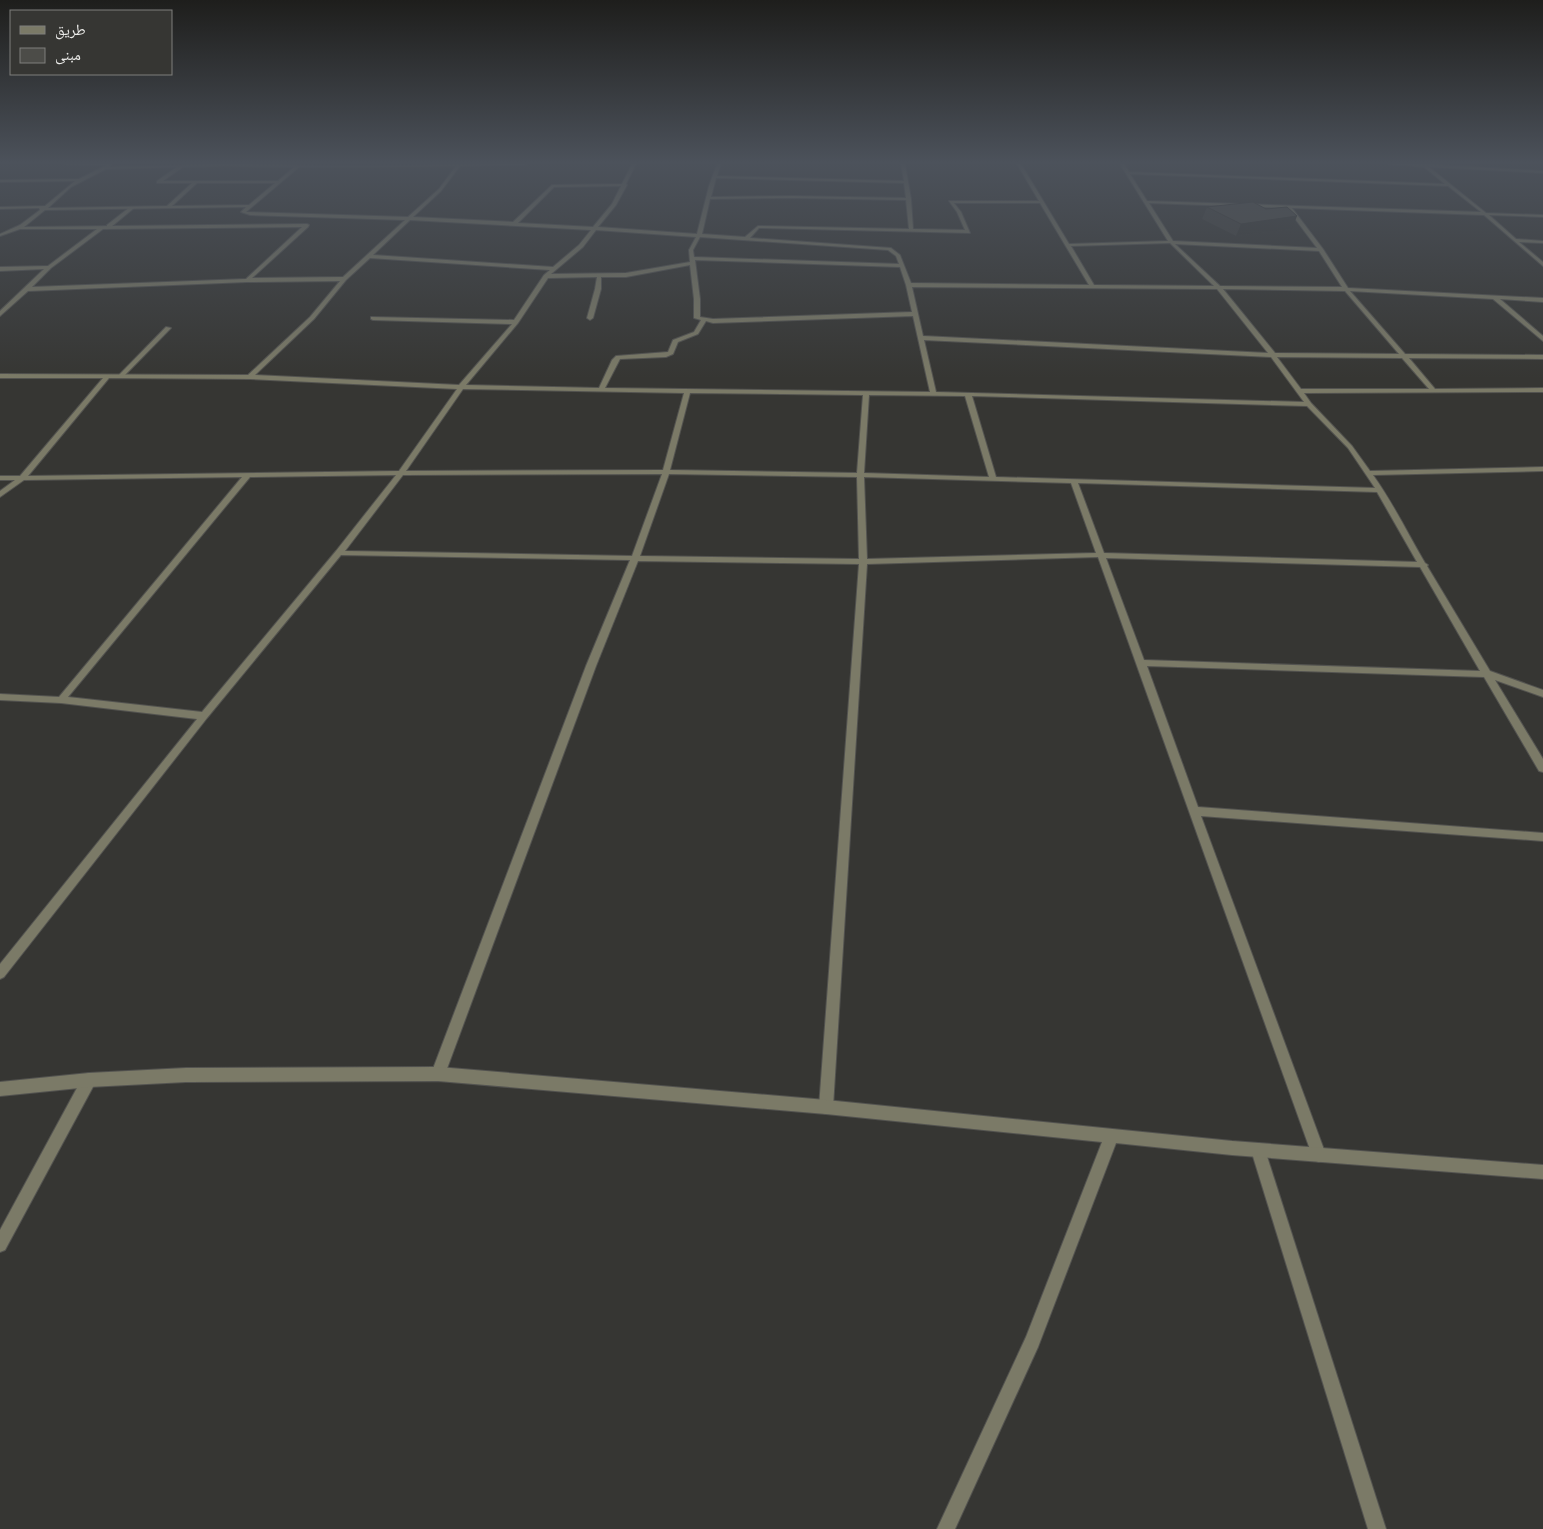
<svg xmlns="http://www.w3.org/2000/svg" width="1543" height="1529" viewBox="0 0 1543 1529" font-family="Signika,'Noto Naskh Arabic',sans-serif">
	<rect width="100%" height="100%" fill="#363633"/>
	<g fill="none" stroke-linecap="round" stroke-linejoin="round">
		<defs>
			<g id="service">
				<path d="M130 207 134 208 111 227H107V225Z"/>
				<path d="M166 327 171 328 123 377H119V375Z"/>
			</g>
			<g id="minor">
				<path d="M64 164H112L110 167 225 164 351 166 526 164 524 165 460 166 441 191 413 217 513 222 552 185 622 184 632 164H636L626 184 627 185 616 205 598 227 697 234 709 186 717 164H721L717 176 904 181 901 164H905L911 199 913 229 965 230 957 212 949 201H1039L1017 164H1021L1069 244 1168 241 1120 164H1124L1129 172 1445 184 1424 167 1389 164H1425L1543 171V173L1429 167 1486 213 1543 215V217L1489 215 1516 239 1543 241V243L1519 242 1543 262V266L1484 215 1292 208 1323 249 1348 288 1543 298V302L1500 299 1543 336V341L1493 299 1350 291 1405 354 1543 355V359L1409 358 1435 389 1543 388V392L1304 393 1311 403 1352 446 1370 471 1543 467V471L1373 475C1393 503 1408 534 1425 563L1428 565 1427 566 1490 671 1543 690V697L1495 680 1543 759V772L1539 771 1484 677 1147 666 1198 807 1543 833V841L1201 816 1326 1155 1324 1160 1319 1162 1314 1160 1312 1155 1098 557 867 564 833 1107 831 1112 826 1114 821 1112 819 1107 859 564 638 561 596 666 445 1074 443 1079 438 1081 433 1079 431 1074 586 666 630 560 341 555 207 718 4 977 0 979V964L197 719 61 703 0 700V694L59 697 242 477 24 480 0 497V491L15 480H0V476H20L103 378H0V374L248 375 310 317 340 281 247 282 28 291 0 316V311L44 269 0 271V267L48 266 97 229H20L0 236V234L20 225 40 210 39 208 0 209V207L45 206 75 181 0 182V180L79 179 107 165ZM225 166 294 167 278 181H163L183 167ZM456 166 439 189 408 217 246 212 299 167ZM177 167 157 181V183H192L167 206 48 208 71 187 106 169ZM1130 174 1448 186 1481 212 1147 201ZM716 178 904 183 906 198 792 196 711 197ZM197 183H275L249 205 172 206ZM621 186 612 204 593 227 518 223 554 187ZM792 198 906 200 909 229 758 226 745 237 702 234 710 199ZM954 203H1040L1089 285 911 283 900 255 891 248 750 238 759 228 970 233 961 212ZM1149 203 1287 208 1317 248 1173 241ZM246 207 241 212 250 215 405 220 343 277 252 278 308 227 309 225 307 224 24 227 45 210ZM410 220 591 230 579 245 553 267 373 255ZM302 227 246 279 32 287 51 268 103 229ZM596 230 696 237 689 250 690 262 626 273 551 274 583 247ZM700 237 888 250 896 256 899 264 694 257 693 250ZM1170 243 1214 286 1094 285 1071 246ZM1175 244 1319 251 1342 287 1220 286ZM370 258 550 270 544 275 514 320 371 317V319L373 320 512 324 459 385 255 375 314 319 346 280ZM695 260 900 267 906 285 912 312 713 319 700 317V299ZM690 265 694 299V318L701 320 694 332 673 340 668 352 616 356 612 360 599 388 466 385 518 323 548 278 597 277 595 289 587 318 590 320 593 318 601 289V277H626ZM912 287 1217 289 1268 353 923 336ZM1223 289 1345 291 1399 354 1275 353ZM913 316 930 392 605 388 620 359 666 357 673 354 678 342 698 334 706 321 713 323ZM924 340 1271 357 1304 402 936 392ZM1277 357 1402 358 1429 389H1301ZM109 378 250 379 457 389 399 471 28 476ZM463 389 684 393 663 470 406 471ZM690 393 863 395 857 473 670 470ZM869 395 965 396 989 477 864 473ZM972 396 1307 406 1348 448 1375 488 996 477ZM662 474 632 556 345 551 403 475ZM669 474 857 477 859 559 640 556ZM396 475 336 551 202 712 68 697 250 477ZM864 477 1071 483 1096 553 867 559ZM1078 483 1377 492 1417 562 1104 553ZM1106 558 1420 567 1480 671 1144 660Z"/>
				<path d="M89 1073 94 1075 96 1080 94 1085 5 1250 0 1252V1230L84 1075Z"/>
				<path d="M1258 1143 1263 1145 1265 1150 1386 1529H1368L1251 1150 1253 1145Z"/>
			</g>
			<path id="tertiary" d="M438 1067 826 1100 1232 1141 1543 1165V1179L1232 1155 1116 1143 1038 1347 955 1529H937L1026 1337 1102 1142 826 1114 438 1081 186 1082 89 1087 0 1096V1082L89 1073 186 1068Z"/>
		</defs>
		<!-- service casing -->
		<use href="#service" stroke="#535350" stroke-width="2"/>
		<!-- minor casing -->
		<use href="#minor" stroke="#535350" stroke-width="2"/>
		<!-- tertiary casing -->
		<use href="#tertiary" stroke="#535350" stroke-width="2"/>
		<!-- service -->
		<use href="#service" fill="#7b7a67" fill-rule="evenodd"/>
		<!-- minor -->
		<use href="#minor" fill="#7b7a67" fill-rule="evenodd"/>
		<!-- tertiary -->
		<use href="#tertiary" fill="#7b7a67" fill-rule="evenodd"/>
	</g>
	<!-- wall -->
	<path fill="#41413e" d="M1207 207 1266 209 1292 229 1236 236 1202 219Z"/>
	<!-- shaded-wall -->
	<path fill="#353532" d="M1297 216 1292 229 1236 236 1241 224Z"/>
	<!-- building -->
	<path fill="#4c4c48" stroke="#353532" d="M1253 202 1266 209 1287 207 1297 216 1241 224 1207 207Z"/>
	<!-- sky -->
	<linearGradient id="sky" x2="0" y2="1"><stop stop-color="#1e1e1c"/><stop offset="0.43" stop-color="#4c525b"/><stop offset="1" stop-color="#4c525b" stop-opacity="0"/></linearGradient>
	<rect width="1543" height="378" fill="url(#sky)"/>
	<!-- legend -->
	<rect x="10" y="10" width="162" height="65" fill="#363633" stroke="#7f7f7c"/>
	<rect x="20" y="26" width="25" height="8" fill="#7b7a67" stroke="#7f7f7c"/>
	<text x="55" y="35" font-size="15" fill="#ececea">طريق</text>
	<rect x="20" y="48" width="25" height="15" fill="#4c4c48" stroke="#7f7f7c"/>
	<text x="55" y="60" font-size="15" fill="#ececea">مبنى</text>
</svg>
